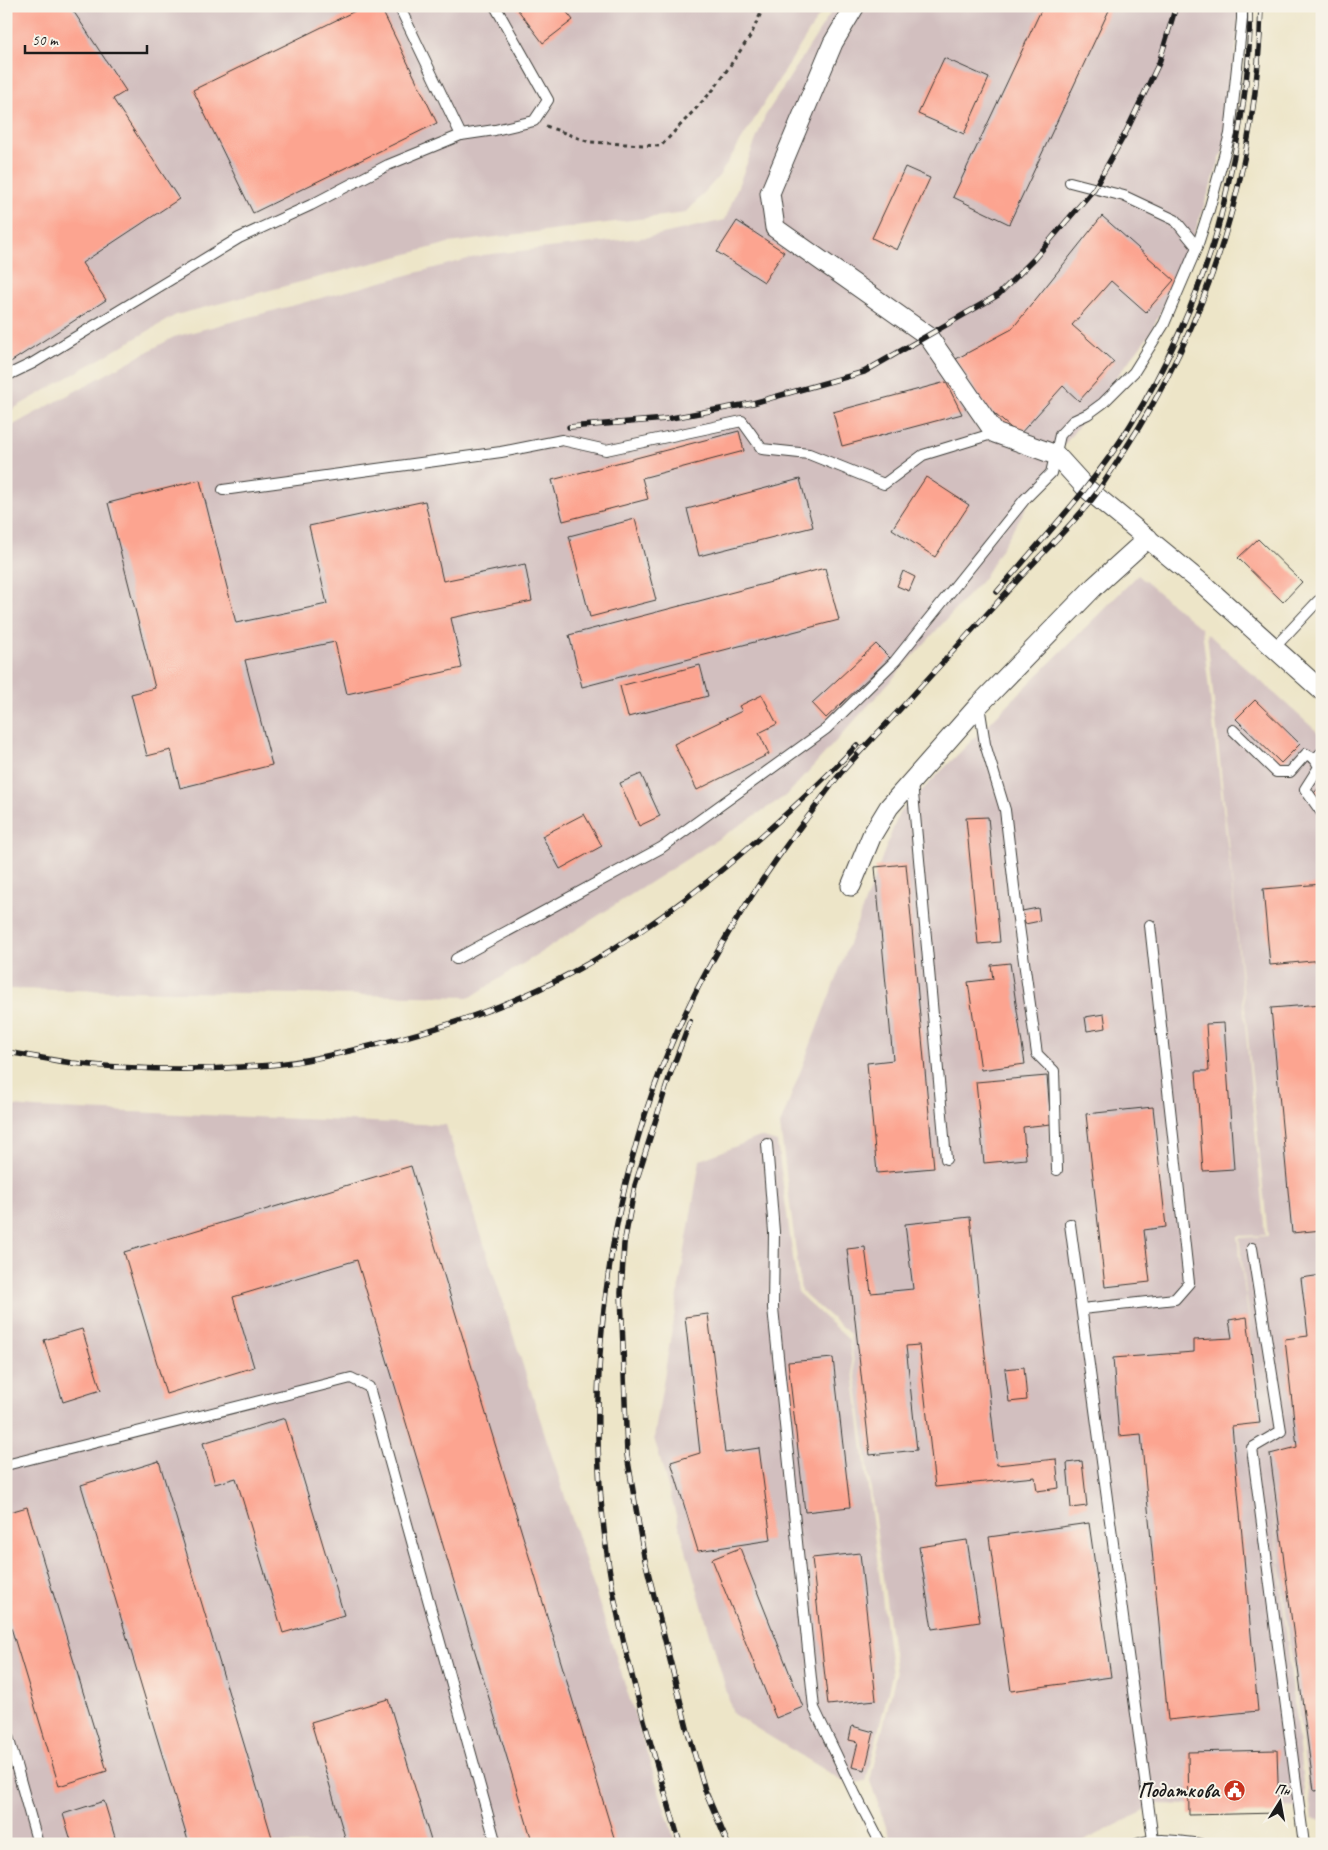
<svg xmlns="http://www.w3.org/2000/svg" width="1328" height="1850" viewBox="0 0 1328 1850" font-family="Caveat,sans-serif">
	<rect width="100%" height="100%" fill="#f7f3e8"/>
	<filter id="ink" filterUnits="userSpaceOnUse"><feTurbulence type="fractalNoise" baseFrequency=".02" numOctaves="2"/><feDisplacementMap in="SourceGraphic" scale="10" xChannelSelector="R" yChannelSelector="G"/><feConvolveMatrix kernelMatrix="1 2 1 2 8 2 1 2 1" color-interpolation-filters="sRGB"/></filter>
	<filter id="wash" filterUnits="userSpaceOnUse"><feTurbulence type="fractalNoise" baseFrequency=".0096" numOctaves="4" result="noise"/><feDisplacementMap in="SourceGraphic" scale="20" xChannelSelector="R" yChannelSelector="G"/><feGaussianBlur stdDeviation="1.12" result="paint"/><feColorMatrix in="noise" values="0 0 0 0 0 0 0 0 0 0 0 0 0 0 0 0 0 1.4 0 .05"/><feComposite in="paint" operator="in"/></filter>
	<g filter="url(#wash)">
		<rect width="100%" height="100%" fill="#ede5c8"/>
		<!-- industrial -->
		<g fill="#d2bfbf">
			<path d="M6 6H825L719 176 686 213 449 243 176 315 6 413Z"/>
			<path d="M835 6H1240L1228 136 1195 232 1190 254 1149 335 1064 445 983 579 787 795 471 997 6 989V429L174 337 483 255 649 237 725 220 765 116Z"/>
			<path d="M1138 575 1202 629 1232 886 1265 1235 1237 1236 1258 1386 1239 1238 1268 1236 1207 633 1322 736V1820L1312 1819 1269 1477 1306 1809 1159 1804 1078 1844H892L870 1781 896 1674 850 1334 801 1291 780 1125 899 813Z"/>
			<path d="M6 1105 34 1108 446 1125 676 1844H6Z"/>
			<path d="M760 1137 777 1142 798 1293 849 1340 892 1675 866 1781 848 1784 733 1714 654 1438 700 1160Z"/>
		</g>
		<g id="blocks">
			<!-- building -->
			<g fill="#fca490">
				<path d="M6 6H70L126 91 113 99 179 199 82 263 106 300 6 365Z"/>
				<path d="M365 6H380L437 123 253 213 193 90Z"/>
				<path d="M515 6H562L573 20 543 43Z"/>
				<path d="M1043 6H1111L1009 224 953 197Z"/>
				<path d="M944 58 989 78 964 134 918 114Z"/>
				<path d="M905 167 930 178 897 250 872 238Z"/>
				<path d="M1102 216 1174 280 1146 312 1111 281 1072 325 1114 362 1079 401 1063 386 1019 435 988 408 956 359 1012 329Z"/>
				<path d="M737 221 784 252 764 282 717 252Z"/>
				<path d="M946 382 962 414 842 446 833 412Z"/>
				<path d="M739 431 744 451 642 478 648 499 563 521 552 480Z"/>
				<path d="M926 477 969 505 935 557 892 529Z"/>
				<path d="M800 479 813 527 699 556 687 509Z"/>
				<path d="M200 480 236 623 327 604 309 526 425 501 443 581 525 564 532 601 451 618 462 668 347 694 335 642 245 660 272 765 180 788 171 750 147 756 131 694 155 688 108 503Z"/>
				<path d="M635 519 656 600 590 617 569 536Z"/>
				<path d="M1258 539 1302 582 1283 602 1238 558Z"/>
				<path d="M825 568 839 620 582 687 569 635Z"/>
				<path d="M903 571 915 577 909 591 897 586Z"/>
				<path d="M876 644 890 658 826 718 812 703Z"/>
				<path d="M700 665 708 696 628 717 620 686Z"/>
				<path d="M762 695 777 724 759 733 769 754 697 790 674 744 742 711 739 706Z"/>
				<path d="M1255 700 1300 744 1281 763 1236 719Z"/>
				<path d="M641 774 660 816 639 826 620 783Z"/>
				<path d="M1322 784V801L1314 793Z"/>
				<path d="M584 814 602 846 560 869 542 836Z"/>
				<path d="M988 817 1000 942 978 944 966 818Z"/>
				<path d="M906 864 934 1168 877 1173 867 1063 893 1060 875 867Z"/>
				<path d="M1322 884V960L1270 965 1263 889Z"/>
				<path d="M1038 908 1040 921 1025 924 1022 911Z"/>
				<path d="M1010 963 1025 1064 981 1070 968 982 993 979 991 965Z"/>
				<path d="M1322 1004V1230L1292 1233 1271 1008Z"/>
				<path d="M1104 1014 1106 1028 1087 1031 1085 1017Z"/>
				<path d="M1224 1023 1234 1169 1203 1171 1196 1071H1209L1206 1024Z"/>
				<path d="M1047 1076 1051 1124 1023 1127 1026 1159 984 1163 976 1082Z"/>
				<path d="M1153 1107 1166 1227 1144 1230 1150 1282 1105 1287 1086 1114Z"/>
				<path d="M411 1166 616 1844H533L357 1260 233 1297 254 1367 166 1394 124 1252Z"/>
				<path d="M970 1217 997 1465 1056 1459 1059 1488 1037 1491 1035 1477 935 1487 919 1345 906 1346 917 1450 870 1455 847 1249 865 1247 871 1293 913 1289 905 1224Z"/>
				<path d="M1322 1275V1790L1314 1791 1270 1454 1297 1447 1285 1339 1308 1336 1301 1278Z"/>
				<path d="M708 1314 725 1453 759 1448 771 1540 698 1551 671 1462 700 1453 685 1317Z"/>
				<path d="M1247 1317 1260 1423 1232 1426 1258 1711 1168 1720 1141 1434 1119 1436 1113 1358 1194 1352V1340L1232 1338 1229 1320Z"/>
				<path d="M82 1329 101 1390 63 1402 44 1340Z"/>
				<path d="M833 1358 850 1507 805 1512 788 1362Z"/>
				<path d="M1024 1367 1027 1400 1009 1402 1005 1369Z"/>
				<path d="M285 1418 344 1615 283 1633 236 1478 215 1484 203 1443Z"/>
				<path d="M159 1461 274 1844H189L81 1485Z"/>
				<path d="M1082 1461 1087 1506 1071 1508 1067 1463Z"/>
				<path d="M27 1507 107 1771 59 1786 6 1611V1513Z"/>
				<path d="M1089 1523 1111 1677 1011 1691 989 1537Z"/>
				<path d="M967 1540 980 1622 932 1629 919 1547Z"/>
				<path d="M740 1548 803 1707 776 1718 712 1559Z"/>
				<path d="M860 1553 876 1700 828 1705 812 1558Z"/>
				<path d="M388 1699 432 1844H347L311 1722Z"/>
				<path d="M852 1726 874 1732 865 1770 852 1767 858 1742 849 1740Z"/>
				<path d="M1277 1750 1279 1813 1189 1815 1188 1752Z"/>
				<path d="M104 1801 117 1844H72L63 1814Z"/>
			</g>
		</g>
	</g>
	<g filter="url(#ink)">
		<use href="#blocks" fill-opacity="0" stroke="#3b3a36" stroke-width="1"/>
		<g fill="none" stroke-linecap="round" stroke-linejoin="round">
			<defs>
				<g id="lane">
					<path d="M399 6 461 135"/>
					<path d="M1197 247 1209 210 1230 134 1242 19V6"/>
					<path d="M6 376 33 363 239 238 311 205 388 165 461 135 495 130 534 121 548 100 495 6"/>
					<path d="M223 490 501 452 562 440 606 450 742 421 762 449 809 454 884 484 923 455 995 433"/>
					<path d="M1274 648 1318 601"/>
					<path d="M979 705 985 744 1005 810 1017 912 1037 1054 1054 1071 1057 1170"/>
					<path d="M1233 730 1276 772H1290L1306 754 1315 759"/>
					<path d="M1322 752 1315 759 1319 767 1305 789 1322 813"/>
					<path d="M912 782 946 1159"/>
					<path d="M456 959 661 848 826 729 895 661 1025 499 1051 473 1060 435 1073 421 1088 414 1103 403 1134 372 1164 324 1197 247 1175 220 1124 196 1070 182"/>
					<path d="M767 1144 774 1232 773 1308 814 1708 855 1794 881 1844"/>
					<path d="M1070 1224 1153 1840"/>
					<path d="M1252 1248 1281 1431 1252 1448 1304 1844"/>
					<path d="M1082 1309 1175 1299 1189 1283 1150 925"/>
					<path d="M6 1465 351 1378 369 1387 496 1844"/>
					<path d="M6 1729 38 1844"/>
					<path d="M1137 1844C1158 1837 1178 1841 1200 1844"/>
				</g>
				<g id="street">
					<path d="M855 6 833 43 770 193 775 228 928 336 995 433 1056 455 1086 488 1204 585 1322 691"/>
					<path d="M851 886 872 835 889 807 979 705 1095 586 1148 538"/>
				</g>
			</defs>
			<!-- lane casing -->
			<use href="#lane" stroke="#3b3a36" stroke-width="12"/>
			<!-- street casing -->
			<use href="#street" stroke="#3b3a36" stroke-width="21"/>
			<!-- path -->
			<path stroke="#3b3a36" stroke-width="3" stroke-dasharray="4 4" stroke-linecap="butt" d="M546 126 589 142 661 146 714 89 751 35 764 6"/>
			<!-- lane -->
			<use href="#lane" stroke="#fff" stroke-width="10"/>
			<!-- street -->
			<use href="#street" stroke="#fff" stroke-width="19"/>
			<defs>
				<g id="rail">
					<path d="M569 427 666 419 753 403 864 372 998 295 1034 259 1094 189 1125 134 1159 63 1176 6"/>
					<path d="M997 592C1043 538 1094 485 1131 424 1165 370 1197 298 1215 238 1223 211 1228 183 1234 156 1244 107 1251 57 1250 6"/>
					<path d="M690 1021 670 1075 635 1185 624 1244 621 1293 627 1455 644 1556 688 1732 705 1790 728 1844"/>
					<path d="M6 1052C28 1055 50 1060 72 1063 134 1070 196 1071 258 1066 295 1064 334 1055 370 1046 438 1030 510 1006 571 973 639 937 699 891 757 840 791 810 825 779 857 745"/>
					<path d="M680 1844C652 1746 619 1647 606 1546 586 1396 603 1233 653 1091 687 994 742 904 803 823 816 807 827 790 840 774 860 751 882 729 903 706 944 661 986 615 1027 570 1050 545 1076 521 1096 494 1106 480 1115 465 1124 451 1211 319 1258 164 1261 6"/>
				</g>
			</defs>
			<!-- rail casing -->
			<use href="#rail" stroke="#1c1c1c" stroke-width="5.5"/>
			<!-- rail -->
			<use href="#rail" stroke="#f7f3e8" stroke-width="4" stroke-dasharray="11" stroke-linecap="butt"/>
		</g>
	</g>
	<!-- icons -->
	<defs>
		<symbol id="civic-disc" viewBox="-11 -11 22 22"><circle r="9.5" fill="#c8321e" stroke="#f7f3e8"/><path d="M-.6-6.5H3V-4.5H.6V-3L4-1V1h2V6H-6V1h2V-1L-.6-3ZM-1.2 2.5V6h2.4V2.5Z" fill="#fff"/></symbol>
	</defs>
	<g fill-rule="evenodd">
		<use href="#civic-disc" x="1222" y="1778" width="25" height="25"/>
	</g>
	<g text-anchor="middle" stroke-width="4" stroke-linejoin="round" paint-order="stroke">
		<!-- poi labels -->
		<g font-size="20" font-weight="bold" fill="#1c1c1c" stroke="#f7f3e8" text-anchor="end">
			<text x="1219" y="1797">Податкова</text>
		</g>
	</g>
	<!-- margin -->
	<rect width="1328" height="1850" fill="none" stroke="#f7f3e8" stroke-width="25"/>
	<!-- north arrow -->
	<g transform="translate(1280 1802) rotate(11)" stroke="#f7f3e8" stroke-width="4" paint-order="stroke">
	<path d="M0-4L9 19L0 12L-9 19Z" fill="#1c1c1c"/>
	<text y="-8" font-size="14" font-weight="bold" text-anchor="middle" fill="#1c1c1c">Пн</text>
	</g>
	<!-- scale -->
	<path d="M25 45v8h122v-8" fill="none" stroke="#1c1c1c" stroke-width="2.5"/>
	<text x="32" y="45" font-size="15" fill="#1c1c1c" stroke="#f7f3e8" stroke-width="4" paint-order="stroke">50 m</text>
</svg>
